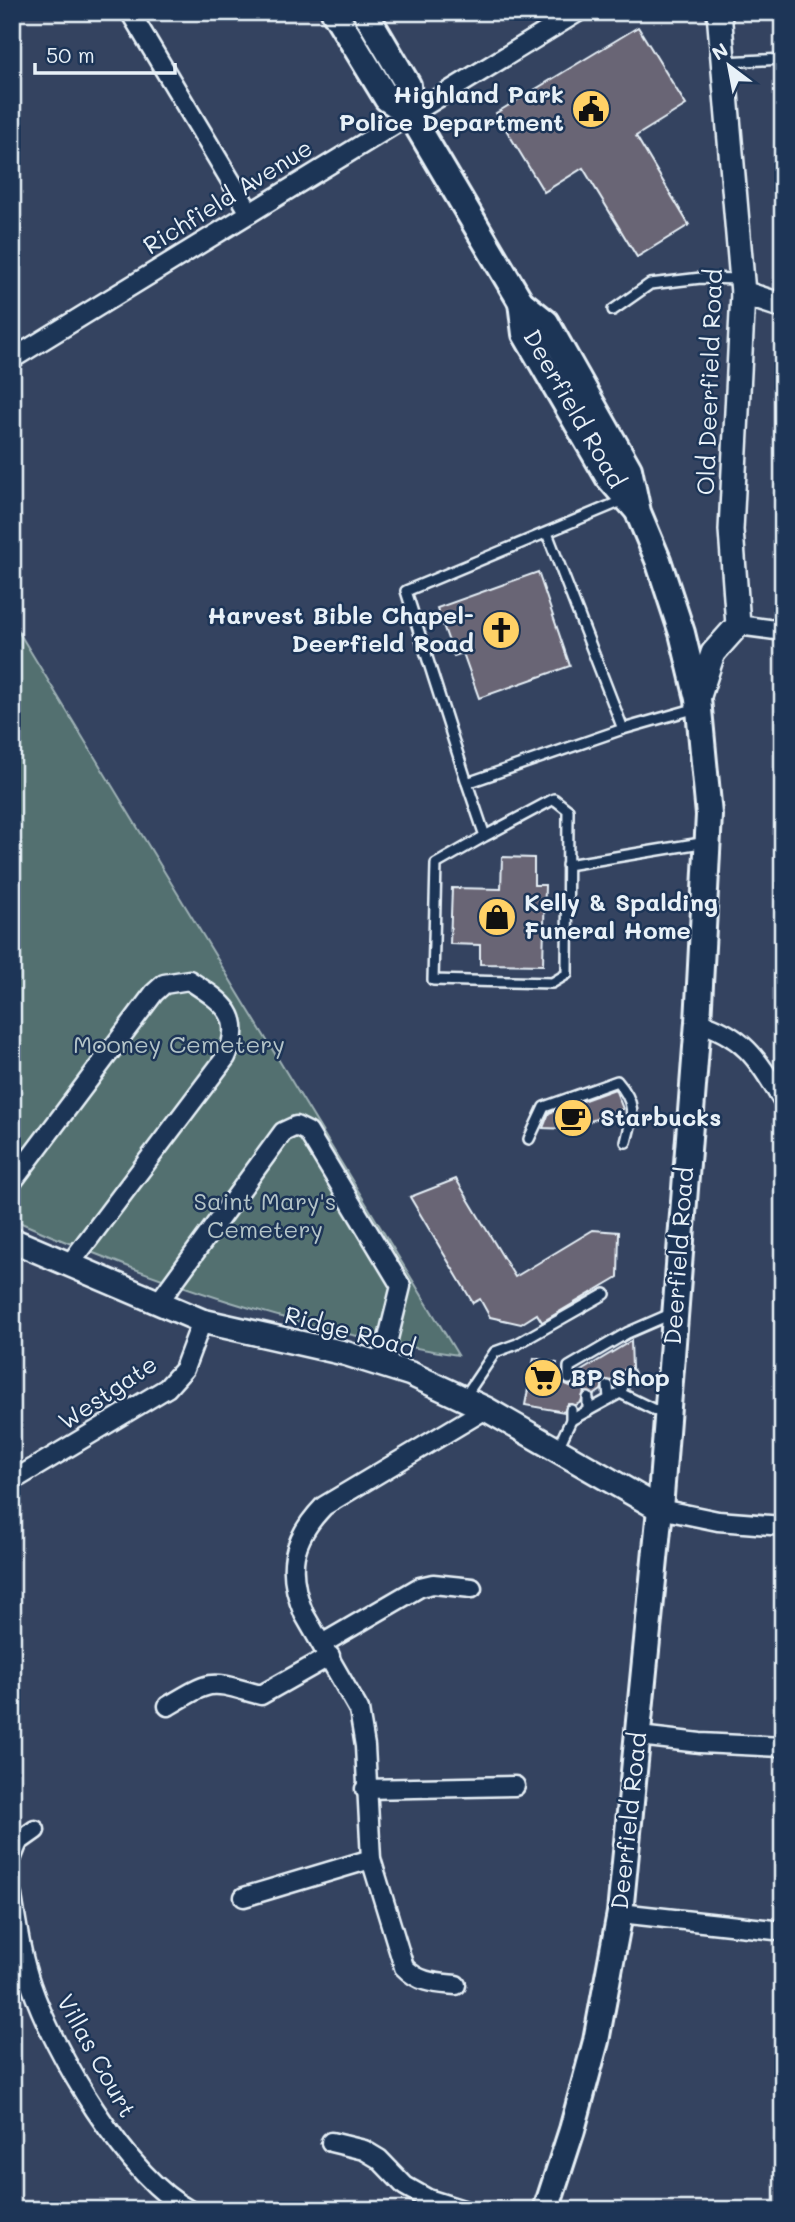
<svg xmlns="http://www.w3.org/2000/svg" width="795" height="2222" viewBox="0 0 795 2222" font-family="Mali,sans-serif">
	<rect width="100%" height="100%" fill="#344360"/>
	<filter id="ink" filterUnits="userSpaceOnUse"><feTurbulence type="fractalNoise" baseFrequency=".0143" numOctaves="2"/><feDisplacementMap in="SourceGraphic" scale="14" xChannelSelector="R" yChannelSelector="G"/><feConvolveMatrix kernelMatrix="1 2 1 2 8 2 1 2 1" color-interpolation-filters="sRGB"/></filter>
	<g filter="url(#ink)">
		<!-- green -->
		<path fill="#52706f" stroke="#9db0b4" stroke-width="2" d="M12 621 458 1355C300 1331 158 1283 12 1219Z"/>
		<!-- building -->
		<g fill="#696575" stroke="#e8f1f8" stroke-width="2">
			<path d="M638 27 686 105 636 136 689 225 637 257 583 168 544 192 496 113Z"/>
			<path d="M538 572 570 666 479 698 463 653 454 656 437 608Z"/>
			<path d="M502 857 534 858V885H545L543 965 480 964V945L450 944 452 888 501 889Z"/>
			<path d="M615 1089 623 1109 569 1129 543 1128 549 1113Z"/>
			<path d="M456 1179 515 1277 593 1230 619 1232 618 1277 542 1322 537 1314 521 1324 490 1317 480 1299 473 1303 410 1197Z"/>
			<path d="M631 1341 632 1368 625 1369 618 1380 614 1383 605 1380 601 1390 594 1395 584 1392 581 1402 576 1405 568 1404 564 1412 525 1405 534 1358 557 1363 552 1389 563 1382 570 1386 575 1382 576 1374Z"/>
		</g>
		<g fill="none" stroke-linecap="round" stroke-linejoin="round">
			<defs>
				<g id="service">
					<path d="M725 62 783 59"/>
					<path d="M613 310 650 284 701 278 740 279"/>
					<path d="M624 500 406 591 467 783 623 729 697 708"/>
					<path d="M547 533 623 729"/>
					<path d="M467 783 485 836 436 864 433 980 552 983 567 974 568 810 554 799 485 836"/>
					<path d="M567 865 707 842"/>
					<path d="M529 1139 544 1107 617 1081C637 1104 633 1115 626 1142"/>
					<path d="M569 1379V1367L627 1333 673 1313"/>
					<path d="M608 1386 609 1399"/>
					<path d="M620 1393 629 1374"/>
					<path d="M464 1398 495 1352 517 1344 605 1294"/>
					<path d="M588 1398V1411"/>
					<path d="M571 1420 620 1393 665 1415"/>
					<path d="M557 1450 571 1420V1410"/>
				</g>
				<g id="minor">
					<path d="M130 12 250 213"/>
					<path d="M12 359 578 12"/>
					<path d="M738 625 783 631"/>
					<path d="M698 1022C745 1036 758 1060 783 1101"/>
					<path d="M12 1182 154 993 164 984 189 980C223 1002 246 1016 226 1057L69 1265"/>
					<path d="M158 1303 283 1132 296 1126 308 1132 401 1286 382 1363"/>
					<path d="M12 1481 167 1388 184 1369 202 1321"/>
					<path d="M660 1509 718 1521 783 1526"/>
					<path d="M322 1644 420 1587 433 1584 472 1588"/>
					<path d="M168 1706C215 1678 209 1681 261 1695L330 1656"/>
					<path d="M639 1736 700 1743 782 1747"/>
					<path d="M365 1789 515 1786"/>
					<path d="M12 1857 18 1842 35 1830"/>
					<path d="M12 1896C17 1926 21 1956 31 1985 54 2052 126 2176 189 2210"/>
					<path d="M244 1897 371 1859"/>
					<path d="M620 1913 783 1931"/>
					<path d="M456 1985C435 1983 419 1983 404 1967L371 1859 365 1746 359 1710 304 1614C286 1570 291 1540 324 1506L486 1409"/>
					<path d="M331 2142 364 2150 379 2159 405 2186 428 2199 463 2210"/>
				</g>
				<g id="tertiary">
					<path d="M743 293 783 306"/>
					<path d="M698 699 713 653 738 625 731 530 743 293 719 12"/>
					<path d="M12 1240 202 1321 344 1353 411 1374 486 1409 660 1509"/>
				</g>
				<g id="secondary">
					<path d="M334 12 387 99 410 114"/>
					<path d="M365 12 408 85 410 114 521 302 546 322 629 469 638 512 658 560 682 633 698 699 709 815 698 1022 660 1509 620 1913 596 2041 572 2130 546 2210"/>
					<path d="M521 302 525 334 608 477 635 508"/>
				</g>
			</defs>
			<!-- service casing -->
			<use href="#service" stroke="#e8f1f8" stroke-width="14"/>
			<!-- minor casing -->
			<use href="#minor" stroke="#e8f1f8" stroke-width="23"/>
			<!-- tertiary casing -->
			<use href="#tertiary" stroke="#e8f1f8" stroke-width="28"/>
			<!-- secondary casing -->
			<use href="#secondary" stroke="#e8f1f8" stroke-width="30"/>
			<!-- service -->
			<use href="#service" stroke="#1d3557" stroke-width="9"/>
			<!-- minor -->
			<use href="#minor" stroke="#1d3557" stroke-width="18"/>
			<!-- tertiary -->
			<use href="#tertiary" stroke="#1d3557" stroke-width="23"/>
			<!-- secondary -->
			<use href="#secondary" stroke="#1d3557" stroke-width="24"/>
		</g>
	</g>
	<!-- icons -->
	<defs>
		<symbol id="civic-disc" viewBox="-11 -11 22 22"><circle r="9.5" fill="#ffd166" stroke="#1d3557"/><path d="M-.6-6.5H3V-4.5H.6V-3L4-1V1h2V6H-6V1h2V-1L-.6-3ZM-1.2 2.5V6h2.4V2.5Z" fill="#111"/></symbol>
		<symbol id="church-disc" viewBox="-11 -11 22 22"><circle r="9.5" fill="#ffd166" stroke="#1d3557"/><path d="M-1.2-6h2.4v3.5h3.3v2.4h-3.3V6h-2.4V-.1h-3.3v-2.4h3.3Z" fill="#111"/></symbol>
		<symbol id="shop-disc" viewBox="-11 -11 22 22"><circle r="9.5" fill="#ffd166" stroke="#1d3557"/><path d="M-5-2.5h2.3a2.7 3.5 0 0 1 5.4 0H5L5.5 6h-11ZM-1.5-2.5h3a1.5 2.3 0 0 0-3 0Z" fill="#111"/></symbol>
		<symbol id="cafe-disc" viewBox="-11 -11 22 22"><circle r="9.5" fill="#ffd166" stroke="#1d3557"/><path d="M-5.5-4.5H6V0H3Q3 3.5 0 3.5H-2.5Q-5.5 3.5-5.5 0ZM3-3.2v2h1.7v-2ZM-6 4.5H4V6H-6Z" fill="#111"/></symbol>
		<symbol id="supermarket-disc" viewBox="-11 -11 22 22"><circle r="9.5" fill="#ffd166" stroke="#1d3557"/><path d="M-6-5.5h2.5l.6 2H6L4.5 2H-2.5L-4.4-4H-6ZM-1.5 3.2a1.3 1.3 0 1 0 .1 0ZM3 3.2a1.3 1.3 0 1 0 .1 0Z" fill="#111"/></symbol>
	</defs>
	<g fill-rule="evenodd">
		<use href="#civic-disc" x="569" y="87" width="44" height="44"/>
		<use href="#church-disc" x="479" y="608" width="44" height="44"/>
		<use href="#shop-disc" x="475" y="895" width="44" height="44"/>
		<use href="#cafe-disc" x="551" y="1096" width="44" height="44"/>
		<use href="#supermarket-disc" x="521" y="1356" width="44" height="44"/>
	</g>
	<g text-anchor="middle" stroke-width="5" stroke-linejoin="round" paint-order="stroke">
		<!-- poi labels -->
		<g font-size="24" font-weight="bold" fill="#e8f1f8" stroke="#1d3557" text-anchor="start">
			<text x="564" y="103" text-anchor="end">Highland Park<tspan x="564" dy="28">Police Department</tspan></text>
			<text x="474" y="624" text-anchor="end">Harvest Bible Chapel-<tspan x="474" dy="28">Deerfield Road</tspan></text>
			<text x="524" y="911">Kelly &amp; Spalding<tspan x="524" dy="28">Funeral Home</tspan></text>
			<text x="600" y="1126">Starbucks</text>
			<text x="570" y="1386">BP Shop</text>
		</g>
		<!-- street labels -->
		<g font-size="24" fill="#e8f1f8" stroke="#1d3557">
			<text transform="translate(228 197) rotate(-32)" y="8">Richfield Avenue</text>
			<text transform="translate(710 382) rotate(-88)" y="8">Old Deerfield Road</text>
			<text transform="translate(574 409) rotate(60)" y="8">Deerfield Road</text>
			<text transform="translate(679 1256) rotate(-86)" y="8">Deerfield Road</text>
			<text transform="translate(350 1332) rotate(15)" y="8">Ridge Road</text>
			<text transform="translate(108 1393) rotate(-34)" y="8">Westgate</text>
			<text transform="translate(629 1821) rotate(-84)" y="8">Deerfield Road</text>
			<text transform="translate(96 2056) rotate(61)" y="8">Villas Court</text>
		</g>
		<!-- park labels -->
		<g font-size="24" fill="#b4c4c8" stroke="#1d3557">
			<text x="179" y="1053">Mooney Cemetery</text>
			<text x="265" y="1210">Saint Mary's<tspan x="265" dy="28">Cemetery</tspan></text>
		</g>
	</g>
	<!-- margin -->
	<rect width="795" height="2222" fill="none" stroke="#1d3557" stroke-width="42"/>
	<rect x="21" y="21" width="753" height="2180" fill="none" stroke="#e8f1f8" stroke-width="2.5" filter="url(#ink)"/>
	<!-- north arrow -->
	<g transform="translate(729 66) rotate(328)" stroke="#1d3557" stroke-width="5" paint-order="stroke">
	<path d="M0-5L12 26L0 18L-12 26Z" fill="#e8f1f8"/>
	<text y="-10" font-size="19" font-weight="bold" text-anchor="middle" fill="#e8f1f8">N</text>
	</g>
	<!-- scale -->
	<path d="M35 63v10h140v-10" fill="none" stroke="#e8f1f8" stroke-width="3.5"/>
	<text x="46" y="63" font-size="21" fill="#e8f1f8" stroke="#1d3557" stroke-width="5" paint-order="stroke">50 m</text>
</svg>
